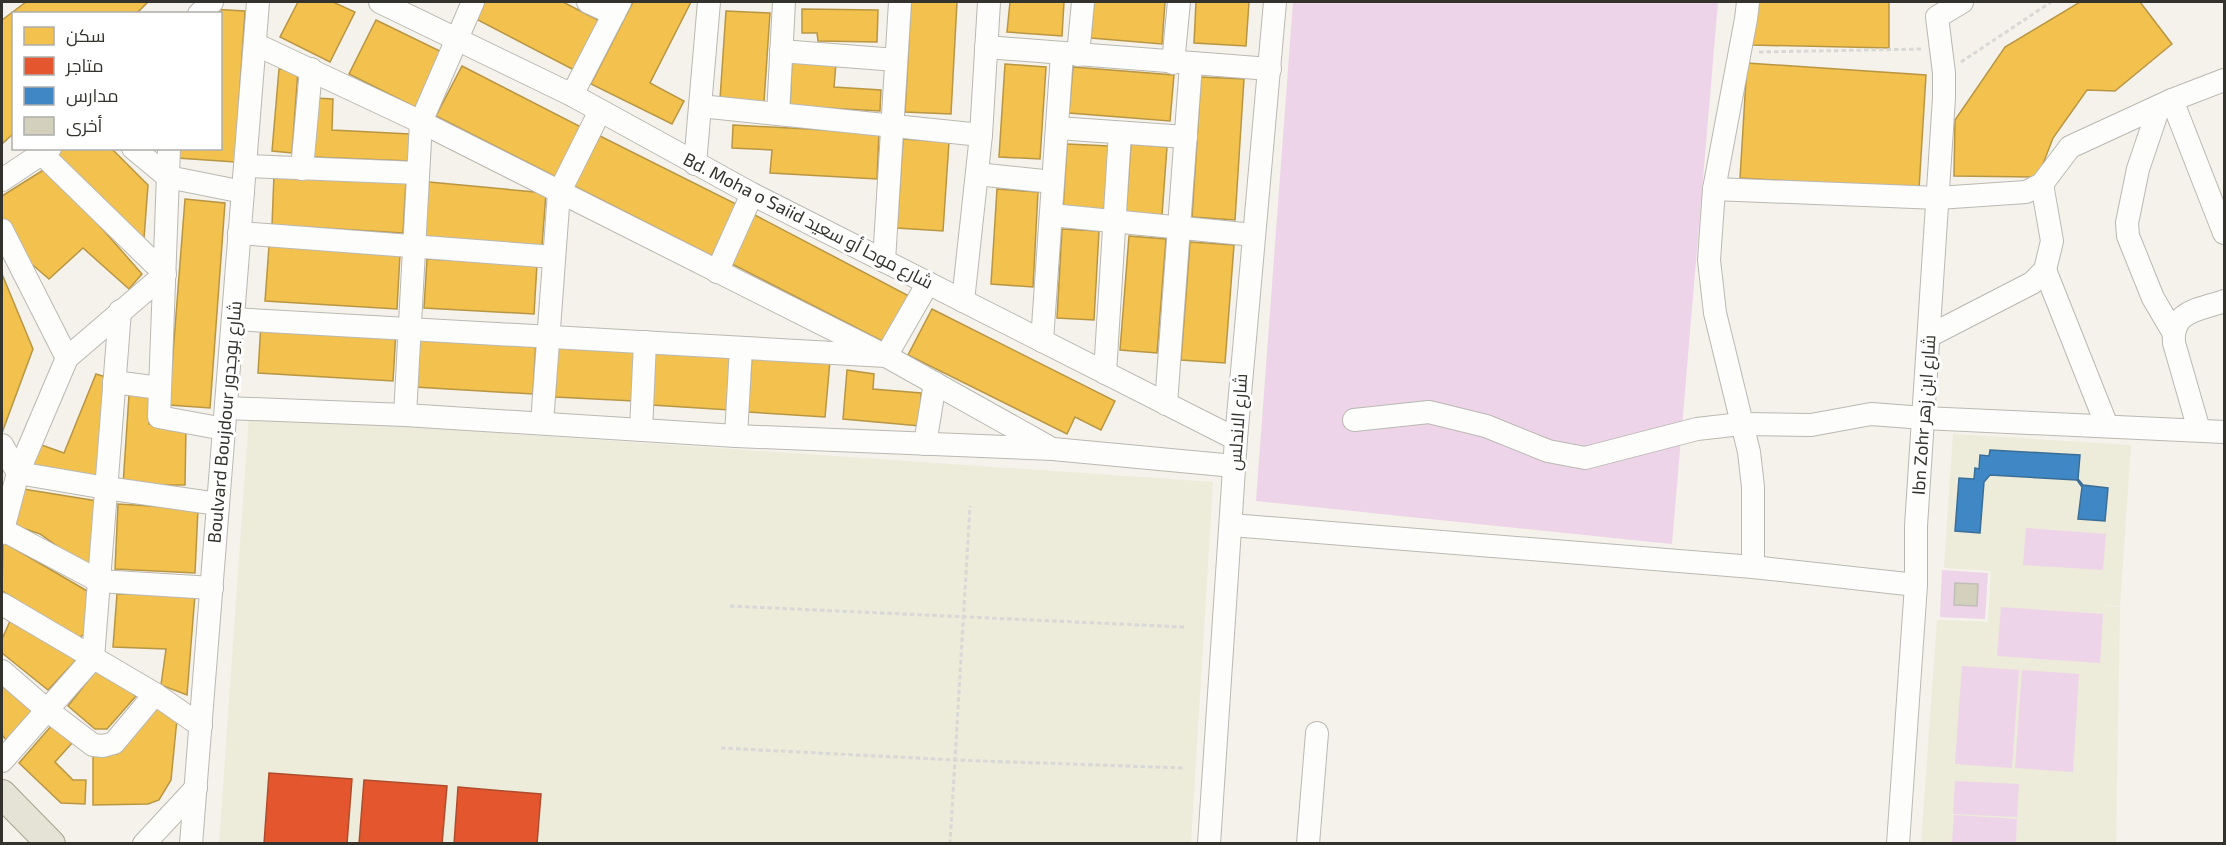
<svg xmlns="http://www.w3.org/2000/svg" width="2226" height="845" viewBox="0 0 2226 845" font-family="'Exo 2',Cairo,sans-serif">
	<rect width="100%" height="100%" fill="#f4f2ea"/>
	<!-- built -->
	<g fill="#edebda">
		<path d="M249 416 1213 482 1191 843 219 844Z"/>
		<path d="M1953 434 2131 445 2120 606 2088 604 2120 607 2116 843 1921 844 1937 620 1988 622 1991 571 1944 568Z"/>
	</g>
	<!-- green -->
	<g fill="#edd4e8">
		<path d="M1293 2H1718L1672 544 1256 501Z"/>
		<path d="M2026 528 2106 534 2103 570 2023 565Z"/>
		<path d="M1942 570 1988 573 1985 619 1940 617Z"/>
		<path d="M2001 607 2103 614 2100 663 1997 656Z"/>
		<path d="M1962 666 2019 670 2012 768 1955 764Z"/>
		<path d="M2022 670 2079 674 2073 772 2015 768Z"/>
		<path d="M1955 781 2019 784 2017 817 1953 814Z"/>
		<path d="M1954 815 2017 819 2016 843H1952Z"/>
	</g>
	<!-- homes -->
	<g fill="#f2c14e" stroke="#b99644" stroke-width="1.5">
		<path d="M26 2H148L136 14H14V133L2 144V20Z"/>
		<path d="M298 2H333L355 12 330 62 280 37Z"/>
		<path d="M485 2H563L600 21 574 70 476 19Z"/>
		<path d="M633 2H691L650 83 684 101 672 124 591 84Z"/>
		<path d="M911 2H957L951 114 905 112Z"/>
		<path d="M1010 2H1064L1062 36 1007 32Z"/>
		<path d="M1094 2H1165L1162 44 1091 38Z"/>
		<path d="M1196 2H1249L1246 46 1194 43Z"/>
		<path d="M1758 2H1889V48L1751 45Z"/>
		<path d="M2080 2H2140L2172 44 2115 91 2087 90 2053 138 2038 177 1954 176 1955 120 2005 47Z"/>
		<path d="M210 9 245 11 235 162 177 158V148H220V14H209Z"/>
		<path d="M802 9 878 10 877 42 818 41 817 33H802Z"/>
		<path d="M726 11 770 13 764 102 720 99Z"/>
		<path d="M376 20 442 52 417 108 349 74Z"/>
		<path d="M792 60 836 63 834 87 881 90 880 111 790 106Z"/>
		<path d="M1747 63 1926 75 1919 189 1740 178Z"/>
		<path d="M1005 64 1046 67 1040 159 999 157Z"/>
		<path d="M462 66 583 128 558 178 436 116Z"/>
		<path d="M1073 67 1174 75 1170 121 1069 113Z"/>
		<path d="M279 69 298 70 292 153 272 151Z"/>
		<path d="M1201 77 1244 79 1235 220 1192 217Z"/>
		<path d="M315 98 333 99 332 130 410 134V161L312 157Z"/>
		<path d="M733 125 879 133 877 179 770 173 772 150 732 148Z"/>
		<path d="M600 136 738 205 712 256 574 186Z"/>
		<path d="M903 139 949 142 943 231 897 228Z"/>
		<path d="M1067 144 1109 146 1104 212 1063 209Z"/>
		<path d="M1131 144 1167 147 1162 215 1126 212Z"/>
		<path d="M63 148H111L148 185 143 252 56 155Z"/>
		<path d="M48 167 142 274 129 289 83 248 49 279 34 266 14 253 2 219V196Z"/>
		<path d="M274 175 406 182 403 233 272 225Z"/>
		<path d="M429 182 546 193 542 246 424 236Z"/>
		<path d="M997 189 1038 192 1033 287 991 284Z"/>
		<path d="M185 199 225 203 210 408 169 405Z"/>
		<path d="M753 214 909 296 886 343 728 262Z"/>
		<path d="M1062 229 1099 231 1094 320 1057 318Z"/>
		<path d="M1129 236 1166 239 1157 353 1120 350Z"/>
		<path d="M1190 242 1234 245 1225 363 1181 360Z"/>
		<path d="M269 246 400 254 397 309 265 301Z"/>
		<path d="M427 259 537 264 534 314 424 308Z"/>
		<path d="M2 274 33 349 3 430 2 428Z"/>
		<path d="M932 309 1115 401 1101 430 1075 417 1067 434 908 355Z"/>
		<path d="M261 323 396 331 393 381 258 373Z"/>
		<path d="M421 332 536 340 533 394 415 387Z"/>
		<path d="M558 341 635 345 634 401 555 397Z"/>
		<path d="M656 345 733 351 730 410 652 405Z"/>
		<path d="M752 356 830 361 825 417 748 412Z"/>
		<path d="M847 370 874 374 873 389 921 393 920 426 843 419Z"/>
		<path d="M96 374 106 377 96 481 31 465 36 443 64 453Z"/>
		<path d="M129 395H151L149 424 186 426 185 485H123Z"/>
		<path d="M17 488 97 501 91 570 40 534 8 523Z"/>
		<path d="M118 504 198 509 195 573 115 569Z"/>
		<path d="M3 542 89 592 85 633 78 639 2 591Z"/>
		<path d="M117 594H195L187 695 161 685 166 649 113 647Z"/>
		<path d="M11 619 77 659 48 690 2 653V639Z"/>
		<path d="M98 668 136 696 107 729H95L68 706Z"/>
		<path d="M2 685 33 712 7 741 2 735Z"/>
		<path d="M158 707 177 719 171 780 159 800 148 804 93 805V754H117Z"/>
		<path d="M52 725 72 743 55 762 73 780H86L85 804 61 803 19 763Z"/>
	</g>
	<!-- shops -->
	<g fill="#e4572e" stroke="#af4c2d" stroke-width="1.5">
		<path d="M269 773 352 779 347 844H264Z"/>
		<path d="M364 780 447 786 442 844H359Z"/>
		<path d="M458 787 541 794 537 844H454Z"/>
	</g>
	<!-- schools -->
	<path fill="#3f88c5" stroke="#3b6e97" stroke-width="1.5" d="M1990 450 2080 455 2078 479 2083 485 2108 488 2105 521 2078 519 2082 487 2077 480 1990 475 1984 482 1980 533 1955 531 1959 478 1974 479 1975 468 1979 469 1980 455 1989 456Z"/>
	<!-- building -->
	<path fill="#d4d0be" stroke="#c0bfb8" stroke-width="1.5" d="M1955 583 1978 584 1977 606 1954 605Z"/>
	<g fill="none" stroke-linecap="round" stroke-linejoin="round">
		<defs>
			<g id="minor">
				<path d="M380 2 572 95 752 194 1236 439"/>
				<path d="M588 2 614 14"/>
				<path d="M1748 2 1746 19 1714 189 1709 260 1715 313 1749 452 1753 487V567"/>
				<path d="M199 14 212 2"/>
				<path d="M255 44 421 122 886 356 1047 446"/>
				<path d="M986 47 1270 69"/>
				<path d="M781 51 896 60"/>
				<path d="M1078 55 1083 2"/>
				<path d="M1173 63 1179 2"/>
				<path d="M572 95 620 2"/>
				<path d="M2172 100 2224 233"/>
				<path d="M700 106 981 135"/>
				<path d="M2159 107 2138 169 2127 223 2128 236 2153 298 2173 332"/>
				<path d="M778 114 784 2"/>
				<path d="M1057 128 1186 137"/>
				<path d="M133 148 168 177 243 192"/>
				<path d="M169 148 159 417 224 429"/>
				<path d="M695 164 709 2"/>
				<path d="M245 166 418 173"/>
				<path d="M302 169 311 69"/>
				<path d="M977 174 1053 182"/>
				<path d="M2 180 50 148"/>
				<path d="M1714 189 1938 198 2026 192 2042 184 2070 147 2172 100 2224 80"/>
				<path d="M1051 215 1254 235"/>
				<path d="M2 230 67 358"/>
				<path d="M239 233 554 257"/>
				<path d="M884 261 900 2"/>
				<path d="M2045 270 2107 426"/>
				<path d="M717 272 752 194"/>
				<path d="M963 301 981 135 989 2"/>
				<path d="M233 319 886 356 928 283"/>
				<path d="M1929 336 2032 283 2045 270 2052 241 2042 184"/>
				<path d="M1042 341 1062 54"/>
				<path d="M1105 373 1120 133"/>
				<path d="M114 382 160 388"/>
				<path d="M1166 404 1191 64"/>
				<path d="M226 408 405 415 736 436 1053 449 1234 466"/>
				<path d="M405 415 421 122 473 2"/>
				<path d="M1354 420 1429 412 1486 426 1548 451 1585 458 1697 429 1741 424 1811 425 1871 414 1924 418 2224 432"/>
				<path d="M542 423 559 193 600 111"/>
				<path d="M641 430 645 342"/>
				<path d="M2199 430 2174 343C2171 310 2200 310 2224 301"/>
				<path d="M736 436 741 348"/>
				<path d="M925 444 935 383"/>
				<path d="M2 445 18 473 106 488 218 504"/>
				<path d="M1231 525 1753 567 1916 585"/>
				<path d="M3 530 99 581 212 588"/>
				<path d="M2 533 18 473 67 358 165 274 43 155"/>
				<path d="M2 604 155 694 201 726"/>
				<path d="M2 671 47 710 93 745 103 746 114 743 155 694"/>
				<path d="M2 761 93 658 120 311"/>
				<path d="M144 844 196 788"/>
				<path d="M191 844 258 2"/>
				<path d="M1209 844 1236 439 1275 2"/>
				<path d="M1308 844 1317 733"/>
				<path d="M1898 844 1916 585V526L1944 98V73L1937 17 1962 2"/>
			</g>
			<path id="major" d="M2 794 51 844"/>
		</defs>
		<!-- minor casing -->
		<use href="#minor" stroke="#bab8b2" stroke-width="24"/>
		<!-- major casing -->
		<use href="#major" stroke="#a6a38a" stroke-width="30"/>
		<!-- path -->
		<g stroke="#d8d8d6" stroke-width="3" stroke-dasharray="4.5 3" stroke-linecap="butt">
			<path d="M1759 52 1923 49"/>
			<path d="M1961 62 2051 2"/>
			<path d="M730 606 1184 627"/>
			<path d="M721 748 955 760 1184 768"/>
			<path d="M950 844 970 506"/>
		</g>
		<!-- minor -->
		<use href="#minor" stroke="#fdfdfc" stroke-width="22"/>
		<!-- major -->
		<use href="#major" stroke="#e4e3d6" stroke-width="28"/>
	</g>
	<g text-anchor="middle" stroke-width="6" stroke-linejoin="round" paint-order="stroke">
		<!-- street labels -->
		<g font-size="18" fill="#33322c" stroke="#fff">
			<text transform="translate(808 221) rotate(27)" y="6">Bd. Moha o Saiid شارع موحا أو سعيد</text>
			<text transform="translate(1924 415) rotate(-86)" y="6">Ibn Zohr شارع ابن زهر</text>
			<text transform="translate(225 422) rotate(-85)" y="6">Boulvard Boujdour شارع بوجدور</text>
			<text transform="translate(1238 422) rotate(-86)" y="6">شارع الاندلس</text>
		</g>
	</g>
	<!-- border -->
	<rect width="2226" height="845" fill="none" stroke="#33322c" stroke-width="6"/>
	<!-- legend -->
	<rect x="12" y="12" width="210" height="138" fill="#ffffff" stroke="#adadab" stroke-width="1.5"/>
	<rect x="24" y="27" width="30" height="18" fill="#f2c14e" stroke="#adadab" stroke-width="1.5"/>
	<text x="66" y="42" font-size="18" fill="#33322c">سكن</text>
	<rect x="24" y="57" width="30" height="18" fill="#e4572e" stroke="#adadab" stroke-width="1.5"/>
	<text x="66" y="72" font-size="18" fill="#33322c">متاجر</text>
	<rect x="24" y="87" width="30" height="18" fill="#3f88c5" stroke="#adadab" stroke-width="1.5"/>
	<text x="66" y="102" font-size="18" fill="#33322c">مدارس</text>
	<rect x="24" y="117" width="30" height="18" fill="#d4d0be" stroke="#adadab" stroke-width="1.5"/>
	<text x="66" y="132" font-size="18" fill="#33322c">أخرى</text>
</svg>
